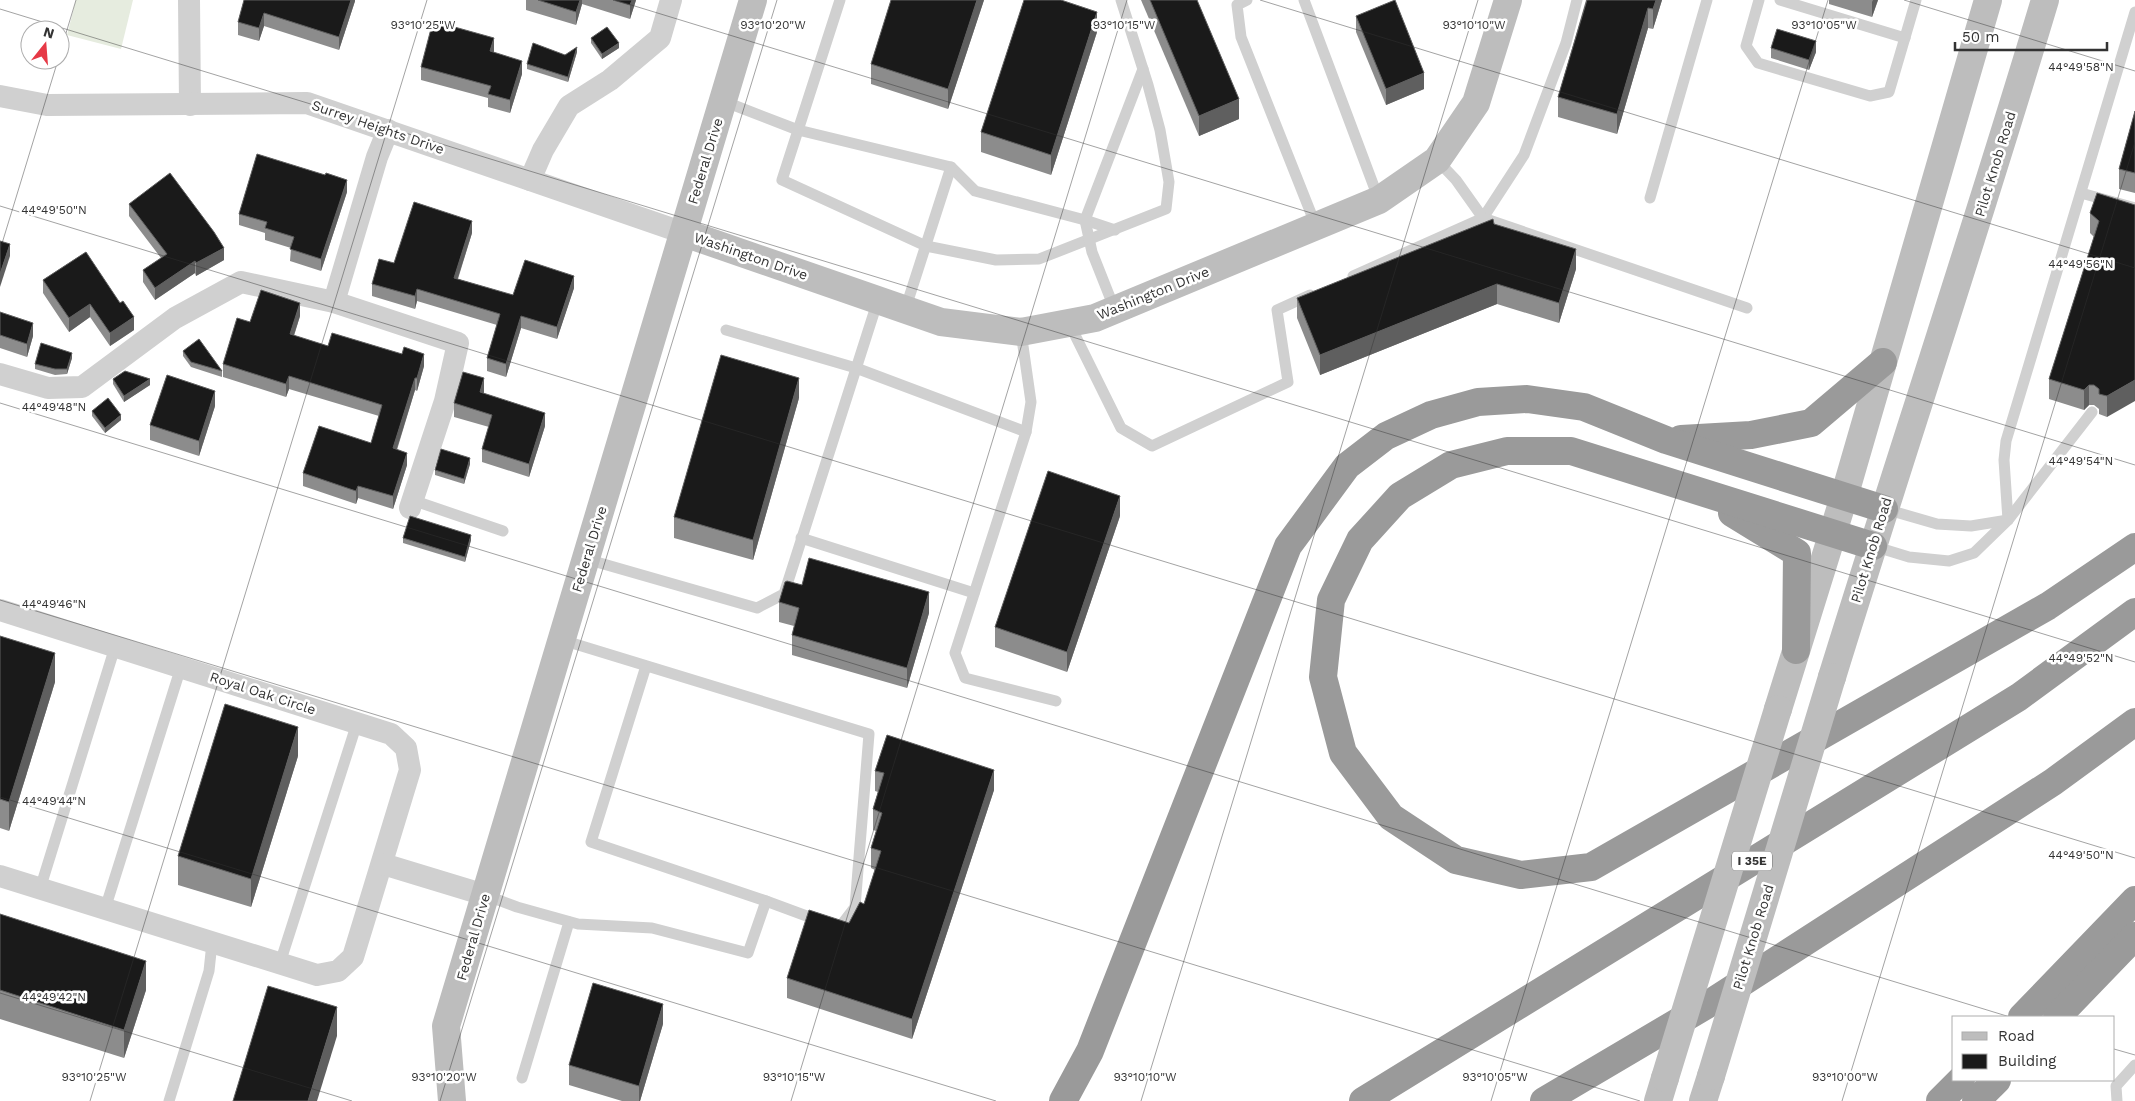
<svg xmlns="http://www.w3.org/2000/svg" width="2135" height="1101" viewBox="0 0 2135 1101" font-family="'Work Sans',sans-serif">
	<rect width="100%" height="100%" fill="#fff"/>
	<!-- grass -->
	<path fill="#e6ecdf" d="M76 0H133L121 49 67 35Z"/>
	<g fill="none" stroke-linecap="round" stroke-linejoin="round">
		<!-- lane -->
		<g stroke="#d0d0d0" stroke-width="11">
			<path d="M840 0 782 180 926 246 996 260 1039 259 1166 209 1169 182 1160 130 1148 85 1121 0"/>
			<path d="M1247 0 1237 5 1241 37 1316 226"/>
			<path d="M1304 0 1379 200"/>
			<path d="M1759 0 1746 46 1758 63 1870 96 1889 92 1916 0"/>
			<path d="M1780 0 1905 38"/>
			<path d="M723 101 798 130 951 167 975 191 1085 220 1115 230"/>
			<path d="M1437 160 1456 180 1483 218 1524 155 1566 43 1577 0"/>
			<path d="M2081 193 2135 208"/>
			<path d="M1650 198 1707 0"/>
			<path d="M1353 276 1483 218 1747 308"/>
			<path d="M905 310 951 167"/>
			<path d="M1115 310 1092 252 1085 220 1143 69"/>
			<path d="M1069 323 1121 428 1152 446 1288 382 1277 310 1310 295"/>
			<path d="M726 330 856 368 1026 432"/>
			<path d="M1021 332 1031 402 1026 432 955 653 965 678 1056 701"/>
			<path d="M412 500 503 531"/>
			<path d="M1885 509 1937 524 1971 526 2008 520"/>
			<path d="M2008 520 2004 460 2006 441 2135 12"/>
			<path d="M801 538 974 593"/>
			<path d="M1873 546 1909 557 1949 561 1974 553 2008 520 2092 412"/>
			<path d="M586 559 757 608 784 594 878 300"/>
			<path d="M562 640 869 734 855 907 839 928 766 901 591 842 646 666"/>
			<path d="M40 889 115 647"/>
			<path d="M485 895 517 907 578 924 652 928 748 953 766 901"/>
			<path d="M105 909 181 667"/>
			<path d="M280 963 357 723"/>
			<path d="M522 1078 569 922"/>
			<path d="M169 1101 209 971 212 943"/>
			<path d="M2117 1101 2116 1086 2135 1065"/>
		</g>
		<!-- street -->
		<g stroke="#d0d0d0" stroke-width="22">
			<path d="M189 0 190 105"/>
			<path d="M0 96 47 105 307 103 684 233"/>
			<path d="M530 180 543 150 569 106 610 80 660 38 671 0"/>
			<path d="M334 302 377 157 388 130"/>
			<path d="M0 374 48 388 82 387 175 318 241 282 334 302 458 343 445 401 410 508"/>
			<path d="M0 610 391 734 406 748 410 770 353 957 338 971 317 975 0 876"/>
			<path d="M383 864 485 895"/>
		</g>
		<!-- secondary -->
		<g stroke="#bdbdbd" stroke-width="28">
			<path d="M684 233 941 322 1021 332 1095 318 1379 200 1437 160 1476 103 1508 0"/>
			<path d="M1832 677C1902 451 1977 227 2045 0"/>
			<path d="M1778 709 1844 497 1988 0"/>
			<path d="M452 1101 446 1026 753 0"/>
			<path d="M1658 1101 1665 1078"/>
			<path d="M1703 1101 1711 1076"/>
		</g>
		<!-- highway -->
		<g stroke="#9a9a9a" stroke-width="28">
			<path d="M1681 439 1751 435 1811 423 1883 362"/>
			<path d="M1732 513 1797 553 1796 650"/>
			<path d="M1873 546 1571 451H1507L1451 465 1400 496 1360 540 1331 600 1323 677 1343 753 1391 817 1456 860 1521 875 1591 867 2048 606 2135 547"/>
			<path d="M2022 1017 2135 900"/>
			<path d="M2057 1017 2135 936"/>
			<path d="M1063 1101 1090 1051 1288 546 1347 466 1386 436 1431 415 1478 402 1527 399 1584 407 1666 440 1884 509"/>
			<path d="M1363 1101 2019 697 2135 612"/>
			<path d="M1544 1101 1715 1000 2053 782 2135 722"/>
			<path d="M1940 1101 1961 1080"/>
			<path d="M1976 1101 1997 1080"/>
		</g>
		<!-- secondary-bridge -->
		<g stroke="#bdbdbd" stroke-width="28">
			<path d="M1711 1076 1832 677"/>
			<path d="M1665 1078 1778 709"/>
		</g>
	</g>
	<!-- wall -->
	<g fill="#8c8c8c">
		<path d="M244 0H355V1L339 50 264 26 259 41 238 35V22Z"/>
		<path d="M526 0H636L630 19 582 4 576 25 526 10Z"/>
		<path d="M984 0 948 109 871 84V64Z"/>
		<path d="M1141 0H1197L1239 119 1199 136Z"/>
		<path d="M1586 0H1662L1653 29 1648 28 1617 134 1558 117V97Z"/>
		<path d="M1829 0H1878L1872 17 1829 4Z"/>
		<path d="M1356 16 1424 89 1386 105 1356 32Z"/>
		<path d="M1097 32 1051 175 981 152V132Z"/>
		<path d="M591 38 619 48 602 59 591 43Z"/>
		<path d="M1771 48 1816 52 1809 70 1771 58Z"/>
		<path d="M494 51V52L522 74 510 113 488 107V98L421 80V67Z"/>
		<path d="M577 52 568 82 527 69V64Z"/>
		<path d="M2135 111V193L2119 189V169Z"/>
		<path d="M347 192 321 271 290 261 291 248 265 240V233L239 225V214Z"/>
		<path d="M129 204 224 260 196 276 195 273 155 300 143 282V270L161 258 129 216Z"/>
		<path d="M2135 205 2107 417 2099 414V409L2094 405H2089L2084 410 2049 399V379L2094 237 2090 233V213Z"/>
		<path d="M472 233 458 279 513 295 574 288 557 339 521 328 506 377 487 371V358L497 325 417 301 415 309 372 296V284L394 263Z"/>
		<path d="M86 252 134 330 110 346 90 317 69 332 43 293V280Z"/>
		<path d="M1576 269 1559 323 1497 304 1320 375 1297 318V298Z"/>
		<path d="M0 312 33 336 27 357 0 348Z"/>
		<path d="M300 316 294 336 328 346 424 366 417 391 415 390 397 450 407 465 393 509 358 498 356 504 303 486V473L371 443 379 416 289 389 286 397 223 377V364L250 322Z"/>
		<path d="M183 351 222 371V377L191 367 183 356Z"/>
		<path d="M72 358 67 374 55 375 35 369V364Z"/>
		<path d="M113 379 150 385 124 402 113 384Z"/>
		<path d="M484 392V394L545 426 529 477 482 462V449L489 427 454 417V403Z"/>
		<path d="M799 398 753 560 674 538V517Z"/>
		<path d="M215 406 199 456 150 440V425Z"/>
		<path d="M92 411 121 420 105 433 92 416Z"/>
		<path d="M470 464 464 484 435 475V470Z"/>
		<path d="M1120 516 1067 672 995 647V627Z"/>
		<path d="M403 538 471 540 465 562 403 543Z"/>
		<path d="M802 585 929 613 907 688 792 655V635L794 626 779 622V602Z"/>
		<path d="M0 636 55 682 9 831 0 828Z"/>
		<path d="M298 756 251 907 178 885V856Z"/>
		<path d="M875 771 994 790 912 1039 787 998V978L849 923 864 904 875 870 871 868V848L876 831 873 830V809L878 792 875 791Z"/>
		<path d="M0 914 146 990 124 1058 0 1019Z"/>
		<path d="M663 1024 640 1101H622L569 1085V1065Z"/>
	</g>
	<!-- shaded-wall -->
	<g fill="#5f5f5f">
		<path d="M351 0H355V1L339 50V37Z"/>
		<path d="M580 0H582V4L576 25V12Z"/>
		<path d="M632 0H636L630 19V5Z"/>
		<path d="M977 0H984L948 109V89Z"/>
		<path d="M1656 0H1662L1653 29V9Z"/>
		<path d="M1873 0H1878L1872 17V2Z"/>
		<path d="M1648 8V28L1617 134V114Z"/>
		<path d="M1097 12V32L1051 175V155Z"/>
		<path d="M264 13V26L259 41V28Z"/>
		<path d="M494 38V51L490 64V51Z"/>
		<path d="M1816 41V52L1809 70V60Z"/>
		<path d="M619 43V48L602 59V54Z"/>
		<path d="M577 47V52L568 82V77Z"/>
		<path d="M522 61V74L510 113V100Z"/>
		<path d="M1424 73V89L1386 105V89Z"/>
		<path d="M1239 99V119L1199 136V116Z"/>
		<path d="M347 180V192L321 271V259Z"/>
		<path d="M472 221V233L454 290V278Z"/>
		<path d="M10 244V256L0 287V274Z"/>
		<path d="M224 248V260L196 276V263Z"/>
		<path d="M1576 249V269L1559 323V303Z"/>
		<path d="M195 261V273L155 300V288Z"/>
		<path d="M574 276V288L557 339V327Z"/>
		<path d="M1497 284V304L1320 375V355Z"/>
		<path d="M417 289V301L415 309V296Z"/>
		<path d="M300 303V316L290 347V334Z"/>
		<path d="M90 304V317L69 332V318Z"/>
		<path d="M521 316V328L506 377V364Z"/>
		<path d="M134 317V330L110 346V333Z"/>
		<path d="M33 323V336L27 357V344Z"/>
		<path d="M72 353V358L67 374V369Z"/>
		<path d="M424 354V366L417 391V378Z"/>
		<path d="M289 376V389L286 397V384Z"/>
		<path d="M415 378V390L393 461V448Z"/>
		<path d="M484 378V392L480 406V392Z"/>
		<path d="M799 378V398L753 560V540Z"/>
		<path d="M150 379V385L124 402V396Z"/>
		<path d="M2135 380V401L2107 417V396Z"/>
		<path d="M2089 385V405L2084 410V390Z"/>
		<path d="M215 391V406L199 456V441Z"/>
		<path d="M545 413V426L529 477V464Z"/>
		<path d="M121 415V420L105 433V428Z"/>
		<path d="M407 453V465L393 509V496Z"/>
		<path d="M470 458V464L464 484V479Z"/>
		<path d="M358 486V498L356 504V491Z"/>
		<path d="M1120 496V516L1067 672V652Z"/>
		<path d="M471 535V540L465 562V557Z"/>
		<path d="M929 592V613L907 688V668Z"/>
		<path d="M55 653V682L9 831V802Z"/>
		<path d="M298 727V756L251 907V879Z"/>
		<path d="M994 770V790L912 1039V1019Z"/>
		<path d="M146 961V990L124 1058V1030Z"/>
		<path d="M663 1004V1024L640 1101H639V1086Z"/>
		<path d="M337 1007V1036L317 1101H308Z"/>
	</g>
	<!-- building -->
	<g fill="#1a1a1a" stroke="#5f5f5f">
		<path d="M244 0H351L339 37 264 13 259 28 238 22Z"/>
		<path d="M538 0H580L576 12Z"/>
		<path d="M613 0H632L630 5Z"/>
		<path d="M891 0H977L948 89 871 64Z"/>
		<path d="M1024 0H1061L1097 12 1051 155 981 132Z"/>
		<path d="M1150 0H1197L1239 99 1199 116Z"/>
		<path d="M1395 0 1424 73 1386 89 1356 16Z"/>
		<path d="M1587 0H1656L1653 9 1648 8 1617 114 1558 97Z"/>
		<path d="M433 21 494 38 490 51 522 61 510 100 488 94 491 86 421 67Z"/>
		<path d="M607 27 619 43 602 54 591 38Z"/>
		<path d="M1777 29 1816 41 1809 60 1771 48Z"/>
		<path d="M533 43 565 55 577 47 568 77 527 64Z"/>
		<path d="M2135 111V173L2119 169Z"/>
		<path d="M257 154 325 175 326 173 347 180 321 259 290 249 294 237 265 228 267 222 239 214Z"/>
		<path d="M170 173 214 232 224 248 196 263 195 261 155 288 143 270 167 254 129 204Z"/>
		<path d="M2097 193 2135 205V380L2107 396 2099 394V389L2094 385H2089L2084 390 2049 379 2099 221 2090 213Z"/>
		<path d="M414 202 472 221 454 278 513 295 525 260 574 276 557 327 521 316 506 364 487 358 500 314 417 289 415 296 372 284 379 259 394 263Z"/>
		<path d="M1493 219 1494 224 1576 249 1559 303 1497 284 1320 355 1297 298Z"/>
		<path d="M0 241 10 244 0 274Z"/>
		<path d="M86 252 120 303 123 301 134 317 110 333 90 304 69 318 43 280Z"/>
		<path d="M261 290 300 303 290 334 328 346 332 333 402 354 404 347 424 354 417 378H415L393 448 407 453 393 496 358 486 356 491 303 473 319 426 371 443 382 405 289 376 286 384 223 364 237 318 250 322Z"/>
		<path d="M0 312 33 323 27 344 0 335Z"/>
		<path d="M199 339 222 371 191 362 183 351Z"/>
		<path d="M41 343 72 353 67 369H55L35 364Z"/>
		<path d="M721 355 799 378 753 540 674 517Z"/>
		<path d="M125 371 150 379 124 396 113 379Z"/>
		<path d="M463 372 484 378 480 392 545 413 529 464 482 449 492 415 454 403Z"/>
		<path d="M167 375 215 391 199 441 150 425Z"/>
		<path d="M108 398 121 415 105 428 92 411Z"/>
		<path d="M441 449 470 458 464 479 435 470Z"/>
		<path d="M1048 471 1120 496 1067 652 995 627Z"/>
		<path d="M410 516 471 535 465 557 403 538Z"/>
		<path d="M809 558 929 592 907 668 792 635 799 608 779 602 785 582 787 581 802 585Z"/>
		<path d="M0 636 55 653 9 802 0 799Z"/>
		<path d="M225 704 298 727 251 879 178 856Z"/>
		<path d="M887 735 994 770 912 1019 787 978 809 910 849 923 860 902 864 904 881 851 871 848 882 813 873 809 884 773 875 771Z"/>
		<path d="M0 914 146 961 124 1030 0 990Z"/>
		<path d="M593 983 663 1004 639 1086 569 1065Z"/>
		<path d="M268 986 337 1007 308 1101H233Z"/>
	</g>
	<!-- ticks -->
	<path fill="none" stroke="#333" stroke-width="1" stroke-opacity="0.45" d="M615 0 2135 465M1260 0 2135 268M1904 0 2135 71M0 9 2135 662M60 53 76 0M0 206 2135 858M0 250 58 60M0 403 2010 1017M0 600 1640 1101M0 797 996 1101M0 993 352 1101M2114 1049 2135 1055M90 1101 427 0M440 1101 777 0M791 1101 1127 0M1141 1101 1478 0M1491 1101 1828 0M1842 1101 2135 142"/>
	<g text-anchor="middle" stroke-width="5" stroke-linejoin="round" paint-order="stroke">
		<!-- shield labels -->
		<rect fill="#fff" stroke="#707070" stroke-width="1" x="1732" y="851.5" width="40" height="19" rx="4"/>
		<g font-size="12" font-weight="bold" fill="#333">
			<text x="1752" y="865">I 35E</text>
		</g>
		<!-- street labels -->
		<g font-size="14" fill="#333" stroke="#fff">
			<text transform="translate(378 127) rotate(19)" y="5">Surrey Heights Drive</text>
			<text transform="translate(705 161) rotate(-73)" y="5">Federal Drive</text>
			<text transform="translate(1995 164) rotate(-73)" y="5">Pilot Knob Road</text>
			<text transform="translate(751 256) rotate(19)" y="5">Washington Drive</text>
			<text transform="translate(1153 293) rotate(-22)" y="5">Washington Drive</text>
			<text transform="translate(589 549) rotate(-73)" y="5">Federal Drive</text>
			<text transform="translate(1871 550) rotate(-73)" y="5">Pilot Knob Road</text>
			<text transform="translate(263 693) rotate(18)" y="5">Royal Oak Circle</text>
			<text transform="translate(473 937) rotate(-74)" y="5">Federal Drive</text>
			<text transform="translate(1753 937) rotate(-73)" y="5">Pilot Knob Road</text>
		</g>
	</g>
	<g font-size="12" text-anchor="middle" fill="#333" stroke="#fff" stroke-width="5" stroke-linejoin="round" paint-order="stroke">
		<text x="423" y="29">93°10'25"W</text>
		<text x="773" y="29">93°10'20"W</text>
		<text x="1124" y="29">93°10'15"W</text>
		<text x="1474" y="29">93°10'10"W</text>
		<text x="1824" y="29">93°10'05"W</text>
		<text x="2081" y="71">44°49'58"N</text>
		<text x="54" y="214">44°49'50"N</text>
		<text x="2081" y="268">44°49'56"N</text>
		<text x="54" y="411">44°49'48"N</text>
		<text x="2081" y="465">44°49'54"N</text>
		<text x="54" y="608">44°49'46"N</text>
		<text x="2081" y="662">44°49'52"N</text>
		<text x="54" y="805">44°49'44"N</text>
		<text x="2081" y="859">44°49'50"N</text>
		<text x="54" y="1001">44°49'42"N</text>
		<text x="94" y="1081">93°10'25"W</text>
		<text x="444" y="1081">93°10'20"W</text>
		<text x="794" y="1081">93°10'15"W</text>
		<text x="1145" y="1081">93°10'10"W</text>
		<text x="1495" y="1081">93°10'05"W</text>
		<text x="1845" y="1081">93°10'00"W</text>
	</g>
	<!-- legend -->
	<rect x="1952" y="1016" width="162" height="65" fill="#ffffff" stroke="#adadad"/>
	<rect x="1962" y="1032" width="25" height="8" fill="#bdbdbd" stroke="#adadad"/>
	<text x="1998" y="1041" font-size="15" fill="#333333">Road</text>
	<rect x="1962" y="1054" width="25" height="15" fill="#1a1a1a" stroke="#adadad"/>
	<text x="1998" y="1066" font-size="15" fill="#333333">Building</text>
	<!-- north arrow -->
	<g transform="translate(45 45) rotate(17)"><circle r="24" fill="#ffffff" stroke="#adadad"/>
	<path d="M0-4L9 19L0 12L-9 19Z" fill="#e63946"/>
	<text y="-8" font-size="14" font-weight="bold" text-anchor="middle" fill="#333333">N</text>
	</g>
	<!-- scale -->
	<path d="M1955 42v8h152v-8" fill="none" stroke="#333333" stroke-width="2.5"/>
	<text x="1962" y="42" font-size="15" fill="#333333" stroke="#ffffff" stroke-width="4" paint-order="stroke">50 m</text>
</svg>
